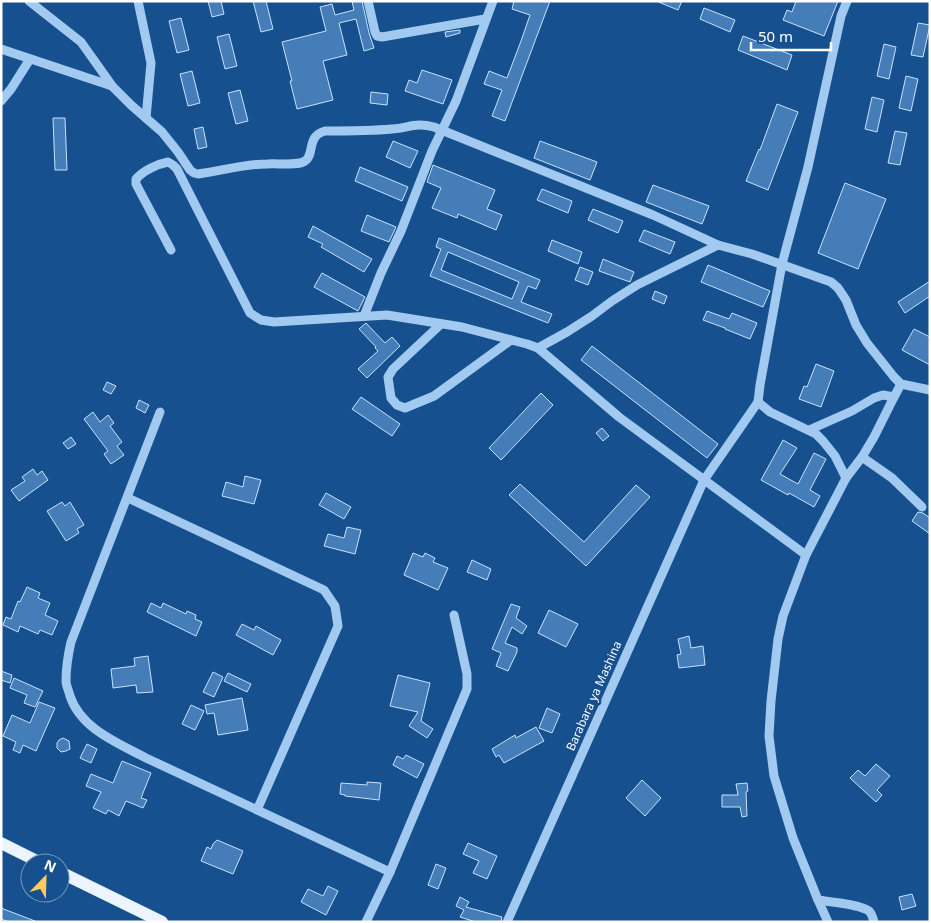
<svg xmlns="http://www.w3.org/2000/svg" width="931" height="923" viewBox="0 0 931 923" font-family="'Noto Sans',sans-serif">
	<rect width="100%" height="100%" fill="#16508e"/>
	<!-- building -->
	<g fill="#447db8" stroke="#c9e2fb" fill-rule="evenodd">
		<path d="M208 1H221L224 14 212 17Z"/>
		<path d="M253 1H266L273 29 261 32Z"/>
		<path d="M352 1H362L369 33 374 48 364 51 356 19 339 23 347 55 323 61 333 100 297 109 290 81H292L282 42 326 31 320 7 332 4 335 15 354 10Z"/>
		<path d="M514 1H550L505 121 492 116 502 90 484 84 489 71 507 78 521 41 530 15 512 9Z"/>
		<path d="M656 1H682L678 10Z"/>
		<path d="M796 1H838L824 36 783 20 787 10 792 12Z"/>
		<path d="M704 8 735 20 730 32 700 19Z"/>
		<path d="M181 18 189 50 177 53 169 21Z"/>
		<path d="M918 23 930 25 923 57 911 55Z"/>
		<path d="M460 30V33L446 37 445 32Z"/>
		<path d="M229 34 237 66 225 69 217 37Z"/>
		<path d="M743 36 792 55 787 70 738 50Z"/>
		<path d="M884 44 896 47 889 79 877 76Z"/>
		<path d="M422 70 452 80 443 104 405 91 409 80 417 83Z"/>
		<path d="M192 71 200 103 188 106 180 74Z"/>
		<path d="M906 76 918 79 911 111 899 108Z"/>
		<path d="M240 90 248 121 236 124 228 93Z"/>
		<path d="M371 92 388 94 387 105 370 103Z"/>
		<path d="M872 97 884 100 877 132 865 129Z"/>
		<path d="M777 104 798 112 768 190 746 181 759 149 760 150Z"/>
		<path d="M53 118H65L67 170H55Z"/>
		<path d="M203 127 207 147 198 149 194 129Z"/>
		<path d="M895 131 907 133 900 165 888 163Z"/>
		<path d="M393 141 418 151 410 168 386 157Z"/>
		<path d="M540 141 597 162 590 180 534 158Z"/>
		<path d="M433 165 495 190 487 209 502 215 496 230 458 214 457 218 432 208 441 188 427 182Z"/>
		<path d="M360 167 408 187 402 201 355 181Z"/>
		<path d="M845 183 886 199 858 269 818 253Z"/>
		<path d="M653 185 709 206 702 224 646 202Z"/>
		<path d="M542 189 572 201 568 213 537 200Z"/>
		<path d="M593 209 623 221 618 233 588 220Z"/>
		<path d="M367 215 396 227 389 242 361 231Z"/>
		<path d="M313 226 372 259 364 272 321 247 323 244 308 237Z"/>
		<path d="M644 230 675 242 670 254 639 241Z"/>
		<path d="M439 238 540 280 536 289 528 286 521 302 552 314 548 323 430 276 441 249 436 247ZM448 252 519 282 512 299 441 270Z"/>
		<path d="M552 240 582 252 578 264 548 251Z"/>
		<path d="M603 259 634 272 630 282 599 271Z"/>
		<path d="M708 265 770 291 763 307 701 282Z"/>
		<path d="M580 267 593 272 588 285 575 280Z"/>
		<path d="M322 273 365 297 358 311 314 287Z"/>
		<path d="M930 281V296L905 313 898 302Z"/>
		<path d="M655 291 667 296 664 304 652 299Z"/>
		<path d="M707 311 729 319 732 313 757 323 750 339 725 329V328L703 320Z"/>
		<path d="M366 323 385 343 392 337 400 346 367 378 358 369 378 351 375 348 376 347 359 329Z"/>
		<path d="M914 329 930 337V365L902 350Z"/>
		<path d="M592 346 718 444 707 458 581 360Z"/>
		<path d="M816 364 834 371 821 407 799 399 804 386 807 387Z"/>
		<path d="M107 382 116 386 111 394 103 390Z"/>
		<path d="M541 393 553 405 501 460 489 448Z"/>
		<path d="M361 397 400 424 392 436 352 409Z"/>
		<path d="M139 400 149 405 145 413 136 408Z"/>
		<path d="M93 412 100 422 108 415 114 423 110 426 122 442 117 446 124 455 111 464 104 454 108 451 84 419Z"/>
		<path d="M602 428 609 436 603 441 596 433Z"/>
		<path d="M71 437 76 444 68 449 63 443Z"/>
		<path d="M783 440 797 448 780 474 798 484 814 453 826 459 810 490 820 496 814 507 789 493 788 495 761 480Z"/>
		<path d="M33 469 37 475 42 471 48 480 19 501 11 490 25 481 22 477Z"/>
		<path d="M245 476 261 480 254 504 222 496 226 482 243 487Z"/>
		<path d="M520 484 584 542 636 485 650 497 586 566 509 495Z"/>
		<path d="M326 493 351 507 344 519 319 505Z"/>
		<path d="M62 502 65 506 70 502 84 525 77 529 79 533 66 541 47 511Z"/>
		<path d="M918 512 923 513 930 518V534L912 521Z"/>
		<path d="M347 527 361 530 355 554 324 546 328 534 344 538Z"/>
		<path d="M413 553 423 557 425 553 435 558 433 562 448 568 438 590 404 575Z"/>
		<path d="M472 560 491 569 487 580 467 572Z"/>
		<path d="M27 587 40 593 38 598 50 603 45 615 58 621 52 635 40 630 38 634 20 626 18 632 3 625 6 617 11 619 18 601 20 602Z"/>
		<path d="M151 603 161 608 163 603 186 614 187 611 196 615 195 619 202 622 196 636 147 612Z"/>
		<path d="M511 604 520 607 516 618 527 626 522 634 512 627 505 643 517 648V652L508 671 496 666 501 653 492 649Z"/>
		<path d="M549 610 578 624 566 647 538 633Z"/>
		<path d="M242 624 254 630 256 626 281 640 273 655 236 635Z"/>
		<path d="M689 636 691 648 703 646 705 665 679 668 677 655 681 654 678 639Z"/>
		<path d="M148 656 153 692 137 693 136 685 113 688 111 669 135 666 134 658Z"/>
		<path d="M1 671 12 675 10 683 1 680Z"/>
		<path d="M213 672 223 677 214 697 203 692Z"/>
		<path d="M228 673 251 684 247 692 224 681Z"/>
		<path d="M398 675 430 683 421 721 433 729 427 738 409 726 418 712 390 706Z"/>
		<path d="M14 678 43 691 35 707 24 703 27 695 10 688Z"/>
		<path d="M242 698 248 730 218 735 214 713 207 714 205 705Z"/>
		<path d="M39 702 55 708 36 751 23 745 20 753 13 750 16 742 3 736 12 715 30 723Z"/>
		<path d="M191 705 204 711 195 730 182 724Z"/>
		<path d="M547 708 560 714 552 733 539 728Z"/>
		<path d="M536 727 544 741 504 763 499 755 496 757 492 749 515 735 516 738Z"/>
		<path d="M63 738 69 741 70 749 66 751 61 752 57 748V743L59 740Z"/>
		<path d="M87 744 97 749 91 763 80 758Z"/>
		<path d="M406 755 424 764 417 778 393 765 397 756 403 759Z"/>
		<path d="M122 761 151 773 141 798 147 800 143 808 126 801 119 816 108 810 106 814 93 808 101 792 86 786 91 774 113 783Z"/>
		<path d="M876 764 890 776 877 790 882 795 876 802 850 778 858 770 865 776Z"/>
		<path d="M642 780 661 798 645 816 626 798Z"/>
		<path d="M367 782 381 783 379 800 345 796V795L340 794 341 783 367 785Z"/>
		<path d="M747 783 748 791 746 792 747 816 742 817 740 807H722V795H738L736 784Z"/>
		<path d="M217 840 243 851 233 874 201 861 207 847 211 849 213 844Z"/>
		<path d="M468 843 497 856 487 879 473 873 479 861 463 854Z"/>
		<path d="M436 864 446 868 438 889 428 885Z"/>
		<path d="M328 886 338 891 326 915 301 902 308 889 323 896Z"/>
		<path d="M912 894 916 906 902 910 899 897Z"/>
		<path d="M460 897 469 902 466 907 502 917 501 922H476L460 917 464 910 456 906Z"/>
		<path d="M1 908 35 921V922H9L1 919Z"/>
	</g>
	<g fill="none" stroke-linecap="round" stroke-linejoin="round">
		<!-- minor -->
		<g stroke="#a2c9f0" stroke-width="9">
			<path d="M29 1 81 42 113 87 131 105 162 132 178 152 190 170 194 173 198 174C221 171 244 164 267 164 276 163 298 166 305 161 315 155 306 136 325 131 347 131 370 131 392 129 409 128 415 122 434 127L653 215 718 245 752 254 831 282 838 288 846 300 856 325 867 343 894 377 901 384 930 390"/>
			<path d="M138 1 151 63 146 118"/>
			<path d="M368 1 375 32 377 36 382 37 485 19"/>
			<path d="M1 49 112 86"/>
			<path d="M1 101 11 89 30 59"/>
			<path d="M171 250 136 184V179C143 171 157 164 168 162L173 165 177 169 250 313 261 320 274 322 387 315 462 327 527 344 538 348 567 332 592 316 612 301 637 285 718 245"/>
			<path d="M364 316 381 273 401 231 432 151 456 101 493 1"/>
			<path d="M441 324 393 369 388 377 391 398 397 405 405 408 434 396 511 340"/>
			<path d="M538 348 619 417 806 555"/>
			<path d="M160 412 71 642C68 655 66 667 66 681 66 686 69 691 70 696 81 729 118 743 146 758L390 872"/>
			<path d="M809 430 852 411 874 398 883 395 894 397 901 384"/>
			<path d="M862 457 892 478 922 507"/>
			<path d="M846 478 835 456 823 441 816 434 770 412 758 402 760 385 782 264 808 167 841 16 847 1"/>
			<path d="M128 498 324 590 335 606 338 626 257 810"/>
			<path d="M818 900C830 902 860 904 869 911 872 914 873 918 874 922"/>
			<path d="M366 922 390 872 467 689V674L454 615"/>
			<path d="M507 922 704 480 758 402"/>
			<path d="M828 922 818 900 793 838 774 776 769 736 771 701 778 639 783 616 806 555 846 478 862 457 874 437 894 397"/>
		</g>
		<!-- major -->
		<g stroke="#ebf4ff" stroke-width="12">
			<path d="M1 843 41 863"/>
			<path d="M60 872 162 922"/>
		</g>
	</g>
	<g text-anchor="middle" stroke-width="5" stroke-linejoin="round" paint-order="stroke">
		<!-- street labels -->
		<g font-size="12" fill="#fff" stroke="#16508e">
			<text transform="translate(594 696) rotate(-66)" y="4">Barabara ya Mashina</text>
		</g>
	</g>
	<!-- border -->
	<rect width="931" height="923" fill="none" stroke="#ffffff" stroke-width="5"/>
	<!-- north arrow -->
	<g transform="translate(45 878) rotate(23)"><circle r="24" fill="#16508e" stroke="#7396bb"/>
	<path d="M0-4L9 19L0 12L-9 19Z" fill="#ffca61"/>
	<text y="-8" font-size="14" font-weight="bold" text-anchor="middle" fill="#ffffff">N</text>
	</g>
	<!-- scale -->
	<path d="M751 42v8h80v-8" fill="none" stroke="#ffffff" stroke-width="2.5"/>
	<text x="758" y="42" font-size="15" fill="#ffffff" stroke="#16508e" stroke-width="4" paint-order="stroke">50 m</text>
</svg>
